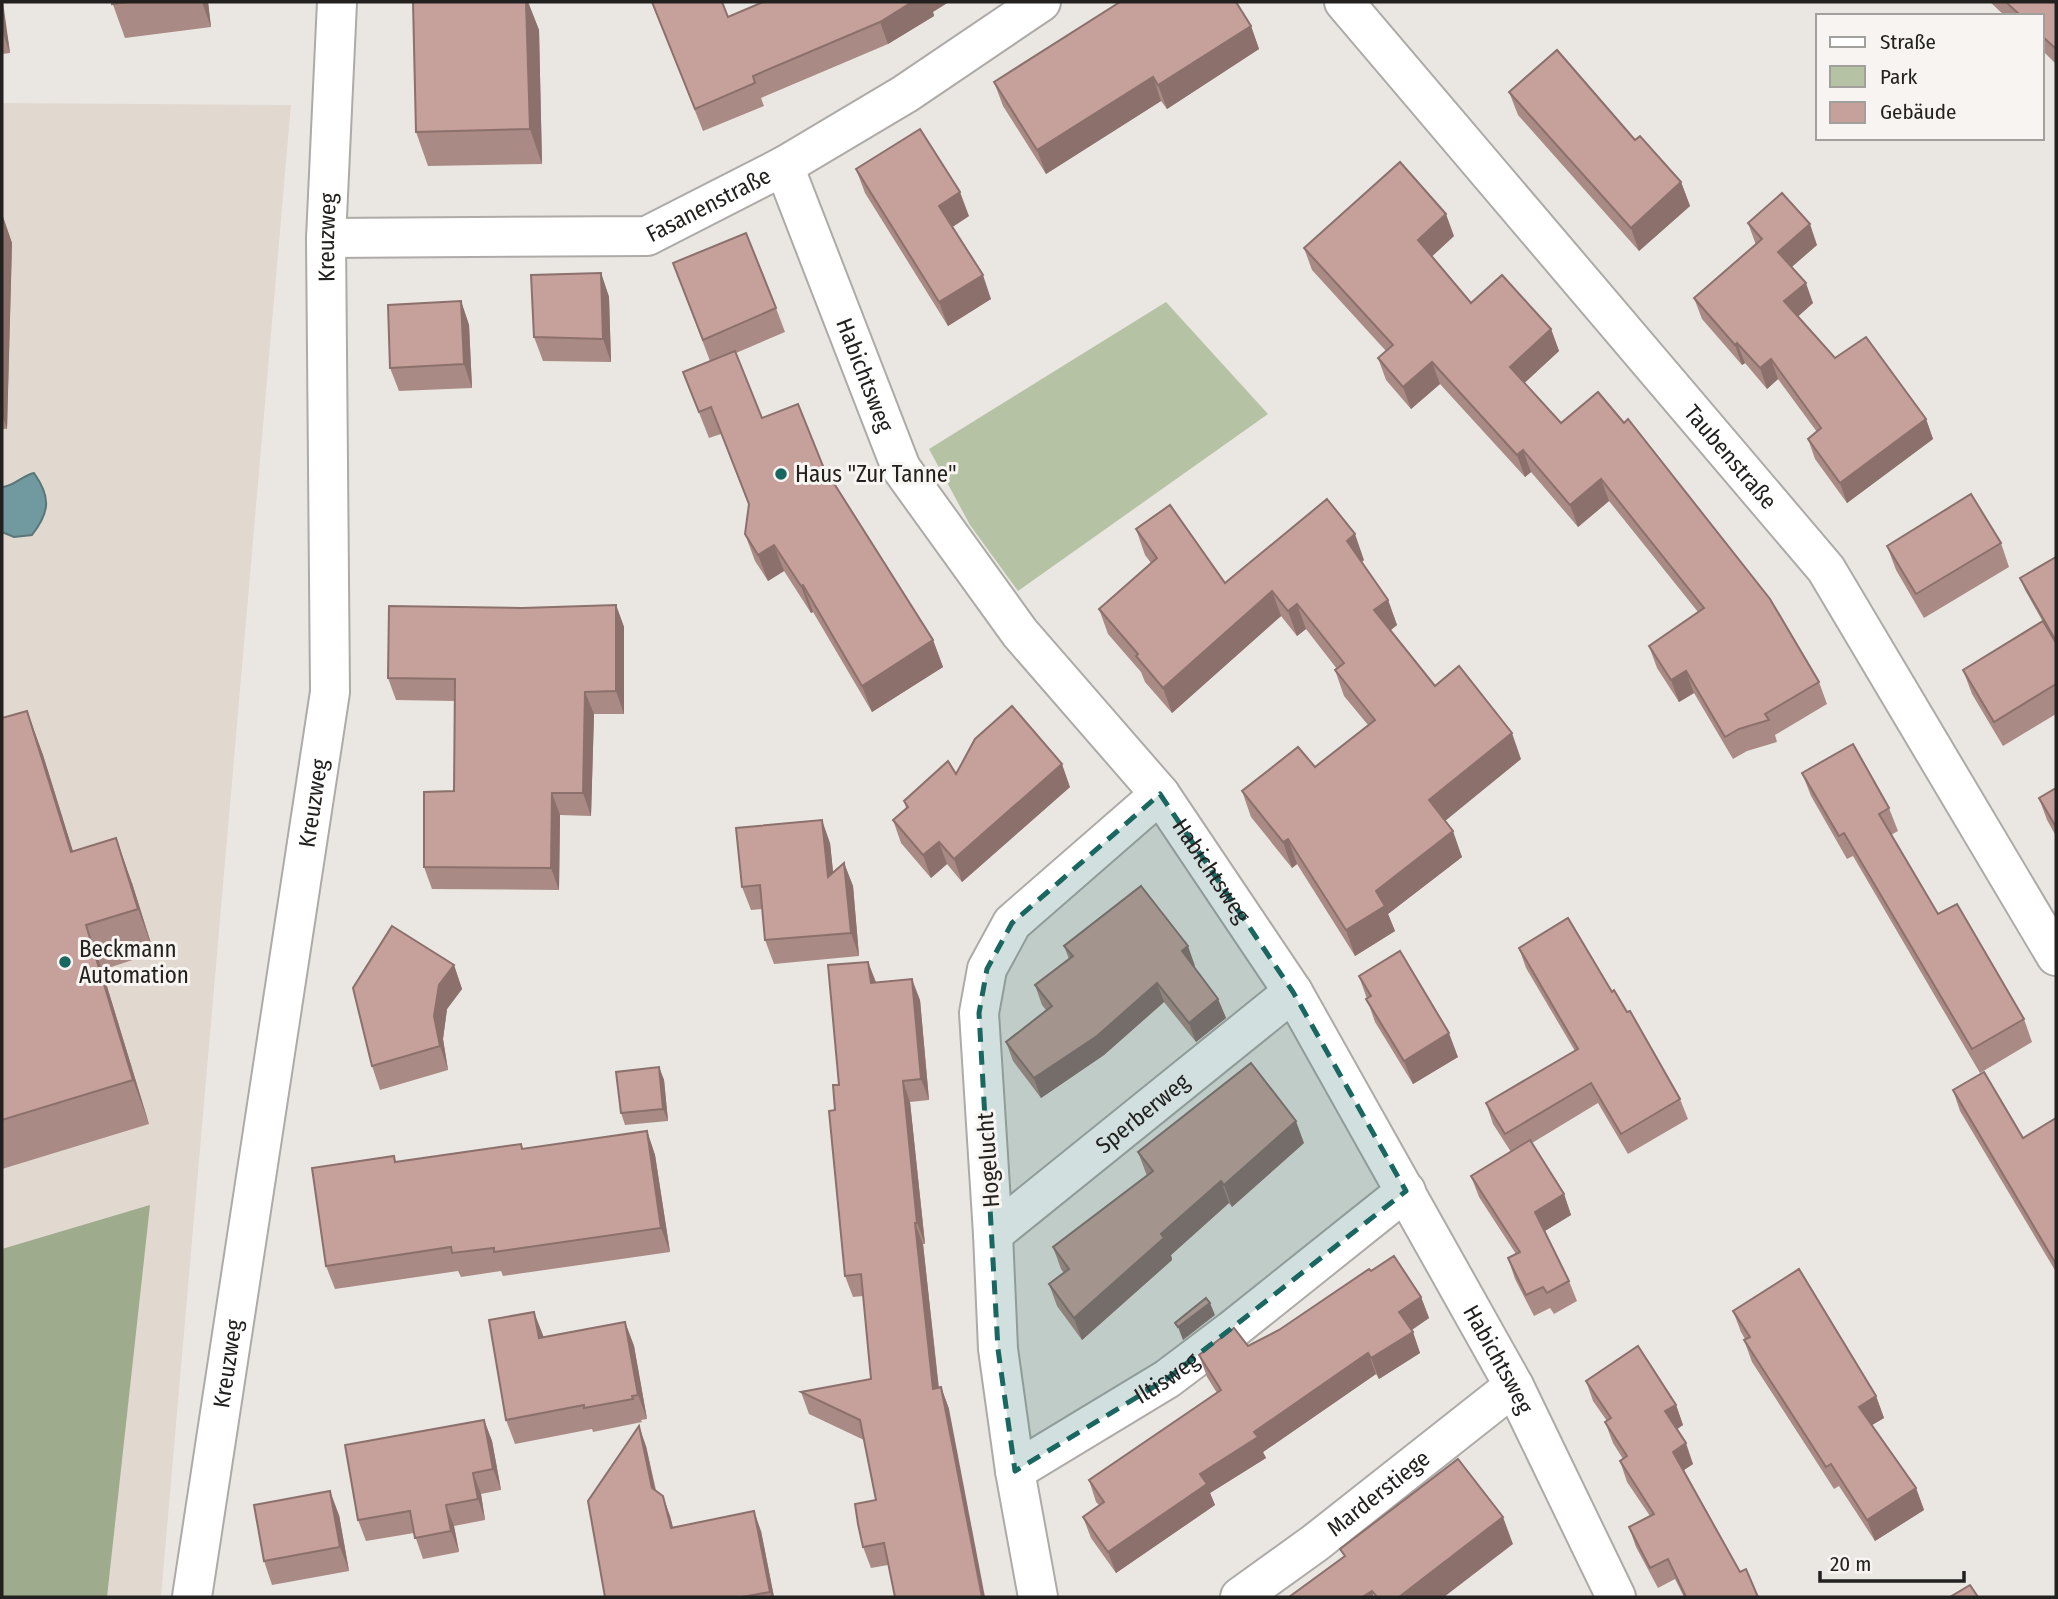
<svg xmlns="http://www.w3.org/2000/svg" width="2058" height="1599" viewBox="0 0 2058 1599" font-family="'Fira Sans Condensed',sans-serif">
	<rect width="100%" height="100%" fill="#eae7e3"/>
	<!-- built -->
	<path fill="#e1d9d0" d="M2 103 291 105 161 1597H2Z"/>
	<!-- green -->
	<path fill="#b5c2a3" d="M1166 302 1268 414 1018 591 970 525 929 449Z"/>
	<!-- forest -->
	<path fill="#9eab8c" d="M150 1205 107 1597H2V1249Z"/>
	<!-- water -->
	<path fill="#709a9f" stroke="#597679" stroke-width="2" d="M34 473C51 497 50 512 32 535L14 537 2 532V487C13 487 23 475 34 473Z"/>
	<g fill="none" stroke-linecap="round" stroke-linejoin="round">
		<defs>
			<g id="minor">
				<path id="s1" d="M1344 2 1826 569 2056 956"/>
				<path id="s2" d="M784 166 901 468 1020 633 1160 794 1293 992 1514 1386 1616 1597"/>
				<path id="s3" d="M326 238 647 236 784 166 905 94 1041 2"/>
				<path id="s4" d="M993 1234 1293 992"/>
				<path id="s5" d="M1015 1471 1167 1379 1232 1330 1406 1191"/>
				<path id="s6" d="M192 1597 330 692 326 238 337 2"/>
				<path d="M1038 1597 1015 1471 998 1349 993 1234 979 1013 987 969 1012 923 1160 794"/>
				<path id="s7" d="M1240 1597 1315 1543 1514 1386"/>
			</g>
		</defs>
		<!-- minor casing -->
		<use href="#minor" stroke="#adaaa7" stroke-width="42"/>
		<!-- minor -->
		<use href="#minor" stroke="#fff" stroke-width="38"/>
	</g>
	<!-- wall -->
	<g fill="#aa8a84">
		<path d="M2 2 10 53 2 54Z"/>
		<path d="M112 2H208L211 27 125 38Z"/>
		<path d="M413 2H528L539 30 542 164 428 166 416 132Z"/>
		<path d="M652 2H722L728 17 933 12 934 16 888 44 761 98 764 106 703 131Z"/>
		<path d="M1990 2H2056V64L2042 50V16H2005Z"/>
		<path d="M1251 26 1259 49 1167 109 1161 101 1046 174 1003 106 994 82Z"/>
		<path d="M1509 92 1635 140 1681 182 1690 206 1639 251 1518 115Z"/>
		<path d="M856 169 969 216 952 227 991 299 948 326 865 193Z"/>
		<path d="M2 214 12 243 7 429H2Z"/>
		<path d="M1748 223 1817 245 1791 267 1813 303 1798 316 1835 358 1926 419 1933 439 1847 503 1815 459 1808 439 1817 432 1778 379 1767 389 1745 363 1742 365 1702 319 1694 298 1756 245Z"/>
		<path d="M1454 236 1432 256 1471 303 1551 329 1559 351 1524 383 1561 423 1819 682 1827 704 1775 735 1777 742 1747 751 1733 759 1694 693 1679 702 1657 668 1649 646 1698 612 1609 501 1578 527 1531 472 1525 477 1440 384 1411 409 1386 380 1378 358 1386 351 1312 270 1304 248Z"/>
		<path d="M673 263 776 308 785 332 736 353 762 418 823 466 933 640 943 667 872 712 813 612 811 613 784 571 768 581 755 561 745 534 749 506 721 434 709 438 683 372 710 361Z"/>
		<path d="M601 273 609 297 611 362 543 361 534 337Z"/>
		<path d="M461 301 469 325 472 388 399 391 390 368Z"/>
		<path d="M1136 529 1225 583 1364 560 1362 562 1388 600 1397 625 1390 630 1435 686 1521 759 1445 820 1462 857 1388 914 1395 931 1355 956 1297 864 1292 868 1251 817 1242 791 1315 767 1368 725 1344 696 1335 670 1337 669 1306 629 1297 636 1281 616 1172 713 1145 682 1141 672 1108 634 1099 609 1151 563 1145 555Z"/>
		<path d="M2001 543 2009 567 1924 618 1896 570 1887 546Z"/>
		<path d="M2056 557V714L2003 746 1972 694 1963 670 2043 622 2025 590 2020 578Z"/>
		<path d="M616 605 624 627V714H594L591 816 560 815 559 890 432 889 424 867 454 791 455 701 396 700 388 678 522 608Z"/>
		<path d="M27 711 43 755 73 852 132 883 154 953 102 970 149 1124 2 1169V718Z"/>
		<path d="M1802 773 1889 808 1898 831 1891 835 1938 914 2024 1019 2032 1042 1980 1073 1853 856 1847 859 1811 796Z"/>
		<path d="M956 774 1070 787 962 882 947 864 931 878 901 843 893 820 906 808 904 801Z"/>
		<path d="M2056 788V836L2047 820 2039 798Z"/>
		<path d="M830 843 833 872 844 863 853 886 859 956 774 964 765 940 762 909 751 910 742 887Z"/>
		<path d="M1064 946 1195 966 1194 967 1218 999 1226 1018 1196 1042 1164 1002 1104 1055 1041 1098 1013 1061 1006 1042 1046 1010 1042 1005 1035 985 1069 959Z"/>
		<path d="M1519 948 1612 992 1680 1099 1688 1119 1628 1154 1598 1103 1532 1143 1564 1194 1571 1215 1545 1231 1569 1281 1577 1301 1554 1314 1550 1308 1534 1316 1515 1279 1508 1258 1516 1254 1479 1197 1471 1176 1511 1152 1493 1124 1486 1103 1575 1051 1526 968Z"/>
		<path d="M868 962 876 982 920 1000 929 1100 910 1102 925 1244H923L939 1388 941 1387 949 1409 888 1565 871 1568 863 1547 876 1500 864 1440 809 1414 801 1392 871 1379 863 1296 853 1297 845 1276 835 1110Z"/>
		<path d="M454 965 462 989 447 1009 443 1039 448 1070 380 1090 372 1066Z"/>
		<path d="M1359 976 1458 1057 1413 1084 1375 1022Z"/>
		<path d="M659 1067 664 1080 668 1121 625 1125 621 1113Z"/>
		<path d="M1953 1090 2023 1138 2056 1118V1272L1960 1111Z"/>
		<path d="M647 1131 655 1155 670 1252 503 1276 501 1271 461 1277 458 1271 335 1289 326 1266 396 1162 521 1144 523 1149Z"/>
		<path d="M1304 1143 1232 1207 1229 1203 1171 1255 1172 1260 1082 1340 1057 1306 1049 1284 1064 1273 1061 1269 1053 1247 1147 1176 1138 1152Z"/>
		<path d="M1371 1271 1421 1297 1429 1318 1412 1330 1420 1353 1379 1379 1376 1374 1263 1452 1266 1458 1210 1493 1215 1505 1116 1573 1091 1538 1083 1517 1099 1505 1096 1502 1089 1480 1217 1393 1207 1377 1199 1355 1248 1346 1279 1330Z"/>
		<path d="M1733 1311 1876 1396 1884 1418 1872 1425 1916 1488 1924 1510 1875 1541 1839 1486 1834 1489 1752 1362 1744 1340 1745 1339 1741 1332Z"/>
		<path d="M625 1322 634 1346 647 1419 641 1420 642 1422 593 1432 592 1429 515 1444 506 1420 543 1337Z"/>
		<path d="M1586 1381 1676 1405 1683 1425 1677 1429 1693 1464 1684 1470 1740 1572 1758 1597H1684L1675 1579 1658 1588 1636 1547 1629 1527 1650 1516 1627 1482 1620 1461 1623 1459 1613 1443 1605 1422 1607 1421 1593 1401Z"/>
		<path d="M484 1420 492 1441 501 1490 481 1494 485 1520 454 1526 459 1552 423 1559 414 1533 366 1541 358 1520Z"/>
		<path d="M646 1446 656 1490 670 1516 673 1527 761 1531 774 1597H605Z"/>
		<path d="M339 1515 349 1571 272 1585 264 1561Z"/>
	</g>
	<!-- shaded-wall -->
	<g fill="#8b706c">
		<path d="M2 2H3L10 53 2 31Z"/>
		<path d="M202 2H208L211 27Z"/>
		<path d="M526 2H528L539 30 542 164 530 129Z"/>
		<path d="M912 2H949L933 12 934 16 888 44 880 22Z"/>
		<path d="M1251 26 1259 49 1167 109 1158 85Z"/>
		<path d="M1153 77 1161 101 1046 174 1037 150Z"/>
		<path d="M1681 182 1690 206 1639 251 1631 228Z"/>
		<path d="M960 192 969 216 948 230 939 206Z"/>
		<path d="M2 214 12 243 7 429 2 414Z"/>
		<path d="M1446 214 1454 236 1426 262 1418 240Z"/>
		<path d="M1810 224 1817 245 1785 273 1778 252Z"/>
		<path d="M601 273 609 297 611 362 603 339Z"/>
		<path d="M983 275 991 299 948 326 939 302Z"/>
		<path d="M1806 283 1813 303 1792 322 1784 301Z"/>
		<path d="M461 301 469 325 472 388 464 364Z"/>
		<path d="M1551 329 1559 351 1518 389 1510 367Z"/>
		<path d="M1737 343 1745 363 1742 365 1735 345Z"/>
		<path d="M1771 359 1778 379 1767 389 1760 368Z"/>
		<path d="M1432 362 1440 384 1411 409 1403 387Z"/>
		<path d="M1926 419 1933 439 1847 503 1840 483Z"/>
		<path d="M1523 450 1531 472 1525 477 1517 455Z"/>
		<path d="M1601 479 1609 501 1578 527 1570 505Z"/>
		<path d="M1355 534 1364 560 1357 566 1347 541Z"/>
		<path d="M774 545 784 571 768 581 758 555Z"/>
		<path d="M803 585 813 612 811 613 801 586Z"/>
		<path d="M1272 591 1281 616 1172 713 1163 688Z"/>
		<path d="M1388 600 1397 625 1384 636 1374 610Z"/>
		<path d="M1297 604 1306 629 1297 636 1288 611Z"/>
		<path d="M616 605 624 627V714L616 691Z"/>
		<path d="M933 640 943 667 872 712 862 686Z"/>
		<path d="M1686 671 1694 693 1679 702 1671 680Z"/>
		<path d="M585 692 594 714 591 816 583 793Z"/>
		<path d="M27 711 43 755 87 896 71 852Z"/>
		<path d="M1512 733 1521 759 1439 826 1429 800Z"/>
		<path d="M1062 764 1070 787 962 882 954 859Z"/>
		<path d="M552 793 560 815 559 890 551 868Z"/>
		<path d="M822 820 830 843 836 900 828 877Z"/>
		<path d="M1453 831 1462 857 1388 914 1395 931 1355 956 1346 930 1376 891Z"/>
		<path d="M116 838 132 883 154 953 138 909Z"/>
		<path d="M1288 839 1297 864 1292 868 1283 842Z"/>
		<path d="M939 842 947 864 931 878 923 855Z"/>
		<path d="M844 863 853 886 859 956 851 933Z"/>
		<path d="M86 925 102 970 149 1124 133 1080Z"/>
		<path d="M1188 946 1195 966 1189 971 1182 951Z"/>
		<path d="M868 962 876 983H871Z"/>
		<path d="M454 965 462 989 447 1009 443 1039 448 1070 440 1046 434 1016 439 985Z"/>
		<path d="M912 979 920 1000 929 1100 921 1079Z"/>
		<path d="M1157 983 1164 1002 1104 1055 1041 1098 1034 1078Z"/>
		<path d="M1218 999 1226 1018 1196 1042 1189 1023Z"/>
		<path d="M1449 1033 1458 1057 1413 1084 1404 1061Z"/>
		<path d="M659 1067 664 1080 668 1121 663 1109Z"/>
		<path d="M903 1081 910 1102 925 1244 917 1223Z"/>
		<path d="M1296 1121 1304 1143 1232 1207 1224 1185Z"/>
		<path d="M647 1131 655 1155 670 1252 661 1228Z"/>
		<path d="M1221 1181 1229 1203 1171 1255 1172 1260 1082 1340 1074 1318 1161 1234Z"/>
		<path d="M1564 1194 1571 1215 1543 1232 1535 1212Z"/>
		<path d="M915 1223 923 1244 941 1410 933 1389Z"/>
		<path d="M1421 1297 1429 1318 1407 1333 1399 1312Z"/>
		<path d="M1210 1303 1215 1315 1183 1340 1178 1327Z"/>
		<path d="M534 1312 543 1335 548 1362 539 1338Z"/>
		<path d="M625 1322 634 1346 647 1419 638 1395Z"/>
		<path d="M1413 1332 1420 1353 1379 1379 1371 1358Z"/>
		<path d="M1368 1353 1376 1374 1263 1452 1266 1458 1210 1493 1215 1505 1116 1573 1108 1552 1200 1474 1254 1432Z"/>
		<path d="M941 1387 949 1409 985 1597H982Z"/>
		<path d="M1876 1396 1884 1418 1867 1428 1859 1407Z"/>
		<path d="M1676 1405 1683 1425 1673 1432 1665 1411Z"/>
		<path d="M484 1420 492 1441 501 1490 493 1469Z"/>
		<path d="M639 1426 646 1446 659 1508 652 1488Z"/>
		<path d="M1686 1443 1693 1464 1681 1472 1673 1452Z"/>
		<path d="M473 1473 481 1494 485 1520 478 1499Z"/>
		<path d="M1916 1488 1924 1510 1875 1541 1867 1520Z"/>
		<path d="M330 1491 339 1515 349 1571 340 1547Z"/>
		<path d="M663 1496 670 1516 678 1548 671 1528Z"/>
		<path d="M446 1505 454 1526 459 1552 451 1531Z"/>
		<path d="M754 1511 761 1531 774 1597H772L770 1592Z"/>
		<path d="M1503 1517 1513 1544 1444 1597H1399Z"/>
		<path d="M1372 1591 1374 1597H1362Z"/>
	</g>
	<!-- building -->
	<g fill="#c6a09a" stroke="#8b706c" stroke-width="2">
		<path d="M112 2H128L112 4Z"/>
		<path d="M413 2H526L530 129 416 132Z"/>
		<path d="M652 2H722L728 17 763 2H912L880 22 753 76 755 83 695 109Z"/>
		<path d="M1120 2H1236L1251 26 1158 85 1153 77 1037 150 994 82Z"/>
		<path d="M2006 2H2056V49L2042 36V16H2021Z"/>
		<path d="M1557 50 1635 140 1640 136 1681 182 1631 228 1509 92Z"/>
		<path d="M920 129 960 192 939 206 983 275 939 302 856 169Z"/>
		<path d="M1400 162 1446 214 1418 240 1471 303 1502 275 1551 329 1510 367 1561 423 1598 392 1624 423 1628 419 1770 599 1819 682 1765 714 1769 720 1739 729 1725 737 1686 671 1671 680 1649 646 1704 608 1601 479 1570 505 1523 450 1517 455 1432 362 1403 387 1378 358 1393 345 1304 248Z"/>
		<path d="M1782 193 1810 224 1778 252 1806 283 1784 301 1835 358 1866 337 1926 419 1840 483 1808 439 1821 428 1771 359 1760 368 1737 343 1735 345 1694 298 1762 239 1748 223Z"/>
		<path d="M746 233 776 308 703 340 673 263Z"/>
		<path d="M601 273 603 339 534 337 531 275Z"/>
		<path d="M461 301 464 364 390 368 388 305Z"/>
		<path d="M735 351 762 418 798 404 823 466 933 640 862 686 803 585 801 586 774 545 758 555 745 534 749 504 711 407 699 412 683 372Z"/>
		<path d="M1971 494 2001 543 1916 594 1887 546Z"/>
		<path d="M1327 499 1355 534 1347 541 1388 600 1374 610 1435 686 1459 666 1512 733 1429 800 1453 831 1376 891 1385 906 1346 930 1288 839 1283 842 1242 791 1298 747 1315 767 1375 720 1335 670 1344 663 1297 604 1288 611 1272 591 1163 688 1136 656 1138 654 1099 609 1157 558 1136 529 1170 505 1225 583Z"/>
		<path d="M2056 557V641L2020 578Z"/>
		<path d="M616 605V691L585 692 583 793H552L551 868 424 867V792L454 791 455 679 388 678 389 606 522 608Z"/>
		<path d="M2043 621 2056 643V684L1994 722 1963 670Z"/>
		<path d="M1012 706 1062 764 954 859 939 842 923 855 893 820 908 807 904 801 948 761 956 774 975 739Z"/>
		<path d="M27 711 71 852 116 838 138 909 86 925 133 1080 2 1120V718Z"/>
		<path d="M1853 744 1889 808 1879 814 1938 914 1957 904 2024 1019 1972 1049 1844 833 1839 836 1802 773Z"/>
		<path d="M2056 788V827L2039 798Z"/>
		<path d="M822 820 828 877 844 863 851 933 765 940 760 885 742 887 736 828Z"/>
		<path d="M1141 886 1188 946 1182 951 1218 999 1189 1023 1157 983 1097 1036 1034 1078 1006 1042 1052 1006 1035 985 1073 956 1064 946Z"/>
		<path d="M1568 918 1612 992 1614 990 1627 1012 1630 1011 1680 1099 1621 1134 1591 1083 1505 1134 1486 1103 1578 1049 1519 948Z"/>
		<path d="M392 926 454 965 439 985 434 1016 440 1046 372 1066 353 988Z"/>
		<path d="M1400 951 1449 1033 1404 1061 1366 999 1371 996 1359 976Z"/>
		<path d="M868 962 871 983 912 979 921 1079 903 1081 917 1223H915L933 1389 941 1387 982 1597H895L884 1543 863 1547 858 1524 855 1504 876 1500 860 1420 801 1392 871 1379 861 1274 845 1276 829 1111 835 1110 833 1085H839L828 965Z"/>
		<path d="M1251 1063 1296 1121 1224 1185 1221 1181 1161 1234 1164 1238 1074 1318 1049 1284 1069 1269 1053 1247 1153 1171 1138 1152Z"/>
		<path d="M659 1067 663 1109 621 1113 616 1072Z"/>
		<path d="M1984 1072 2023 1138 2056 1118V1264L1953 1090Z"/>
		<path d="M647 1131 661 1228 494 1252V1248L452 1253 451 1247 326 1266 312 1168 394 1156 395 1162 521 1144 522 1149Z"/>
		<path d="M1530 1140 1564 1194 1535 1212 1569 1281 1547 1293 1543 1287 1526 1295 1508 1258 1520 1252 1471 1176Z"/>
		<path d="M1394 1256 1421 1297 1399 1312 1413 1332 1371 1358 1368 1353 1254 1432 1258 1437 1200 1474 1207 1484 1108 1552 1083 1517 1104 1502 1089 1480 1221 1390 1199 1355 1234 1328 1248 1346 1279 1330 1369 1269 1371 1271Z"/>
		<path d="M1799 1269 1876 1396 1859 1407 1916 1488 1867 1520 1831 1464 1826 1467 1744 1340 1750 1337 1733 1311Z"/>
		<path d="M1206 1298 1210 1303 1178 1327 1175 1323Z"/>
		<path d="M534 1312 539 1338 625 1322 638 1395 632 1396 633 1399 584 1408V1405L506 1420 489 1320Z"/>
		<path d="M1638 1346 1676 1405 1665 1411 1686 1443 1673 1452 1740 1572 1746 1569 1758 1597H1686L1668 1559 1650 1568 1629 1527 1654 1514 1620 1461 1627 1456 1605 1422 1611 1418 1586 1381Z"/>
		<path d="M484 1420 493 1469 473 1473 478 1499 446 1505 451 1531 415 1538 410 1511 358 1520 345 1445Z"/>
		<path d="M639 1426 652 1488 663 1496 671 1528 754 1511 770 1592 742 1597H605L588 1501Z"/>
		<path d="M1458 1459 1503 1517 1399 1597H1377L1372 1591 1362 1597H1289L1345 1556 1340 1549Z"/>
		<path d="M330 1491 340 1547 264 1561 254 1505Z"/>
		<path d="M1970 1585 1978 1597H1950Z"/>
	</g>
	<!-- marked area -->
	<path fill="#1a6660" fill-opacity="0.2" stroke="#1a6660" stroke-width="5" stroke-dasharray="14 9" stroke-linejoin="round" d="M1160 794 1293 992 1406 1191 1167 1379 1015 1471 998 1349 979 1013 987 969 1012 923Z"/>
	<!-- markers -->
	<g fill="#1a6660" stroke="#f7f4f1" stroke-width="2.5">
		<circle cx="781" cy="474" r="7"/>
		<circle cx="65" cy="962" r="7"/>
	</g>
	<g text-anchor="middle" stroke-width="6" stroke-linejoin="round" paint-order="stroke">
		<!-- street labels -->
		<g font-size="23" fill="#22211f" stroke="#f7f4f1">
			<text dy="8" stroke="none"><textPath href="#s3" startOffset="390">Fasanenstraße</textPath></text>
			<text dy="8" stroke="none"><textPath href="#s6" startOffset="1370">Kreuzweg</textPath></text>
			<text dy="8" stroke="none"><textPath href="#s2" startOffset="224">Habichtsweg</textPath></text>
			<text dy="8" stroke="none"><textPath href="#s1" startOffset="597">Taubenstraße</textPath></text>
			<text dy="8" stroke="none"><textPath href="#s6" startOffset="803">Kreuzweg</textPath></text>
			<text dy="8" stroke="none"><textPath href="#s2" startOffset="833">Habichtsweg</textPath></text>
			<text dy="8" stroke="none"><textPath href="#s4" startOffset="192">Sperberweg</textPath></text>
			<text transform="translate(988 1160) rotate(-94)" y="8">Hogelucht</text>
			<text dy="8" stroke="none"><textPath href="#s2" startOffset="1400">Habichtsweg</textPath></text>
			<text dy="8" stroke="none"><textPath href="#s6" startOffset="236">Kreuzweg</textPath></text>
			<text dy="8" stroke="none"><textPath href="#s5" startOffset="178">Iltisweg</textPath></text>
			<text dy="8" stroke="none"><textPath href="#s7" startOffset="173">Marderstiege</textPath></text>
		</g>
		<!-- poi labels -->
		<g font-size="23" fill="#22211f" stroke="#f7f4f1" text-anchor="start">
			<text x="795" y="482">Haus "Zur Tanne"</text>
			<text x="79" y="957">Beckmann<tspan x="79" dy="26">Automation</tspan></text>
		</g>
	</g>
	<!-- border -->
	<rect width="2058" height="1599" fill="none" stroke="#22211f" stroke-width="7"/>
	<!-- legend -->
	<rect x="1816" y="14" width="228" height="126" fill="#f7f4f1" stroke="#a2a09d" stroke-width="2"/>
	<rect x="1830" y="37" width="35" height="10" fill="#ffffff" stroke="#a2a09d" stroke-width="2"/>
	<text x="1880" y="49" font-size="21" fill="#22211f">Straße</text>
	<rect x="1830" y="66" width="35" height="21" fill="#b5c2a3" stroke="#a2a09d" stroke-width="2"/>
	<text x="1880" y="84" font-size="21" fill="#22211f">Park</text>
	<rect x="1830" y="102" width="35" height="21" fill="#c6a09a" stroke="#a2a09d" stroke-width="2"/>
	<text x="1880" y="119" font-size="21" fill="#22211f">Gebäude</text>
	<!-- scale -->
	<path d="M1820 1571v10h144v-10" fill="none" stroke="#22211f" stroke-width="3.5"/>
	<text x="1830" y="1571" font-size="21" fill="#22211f" stroke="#f7f4f1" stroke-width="5" paint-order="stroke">20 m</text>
</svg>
